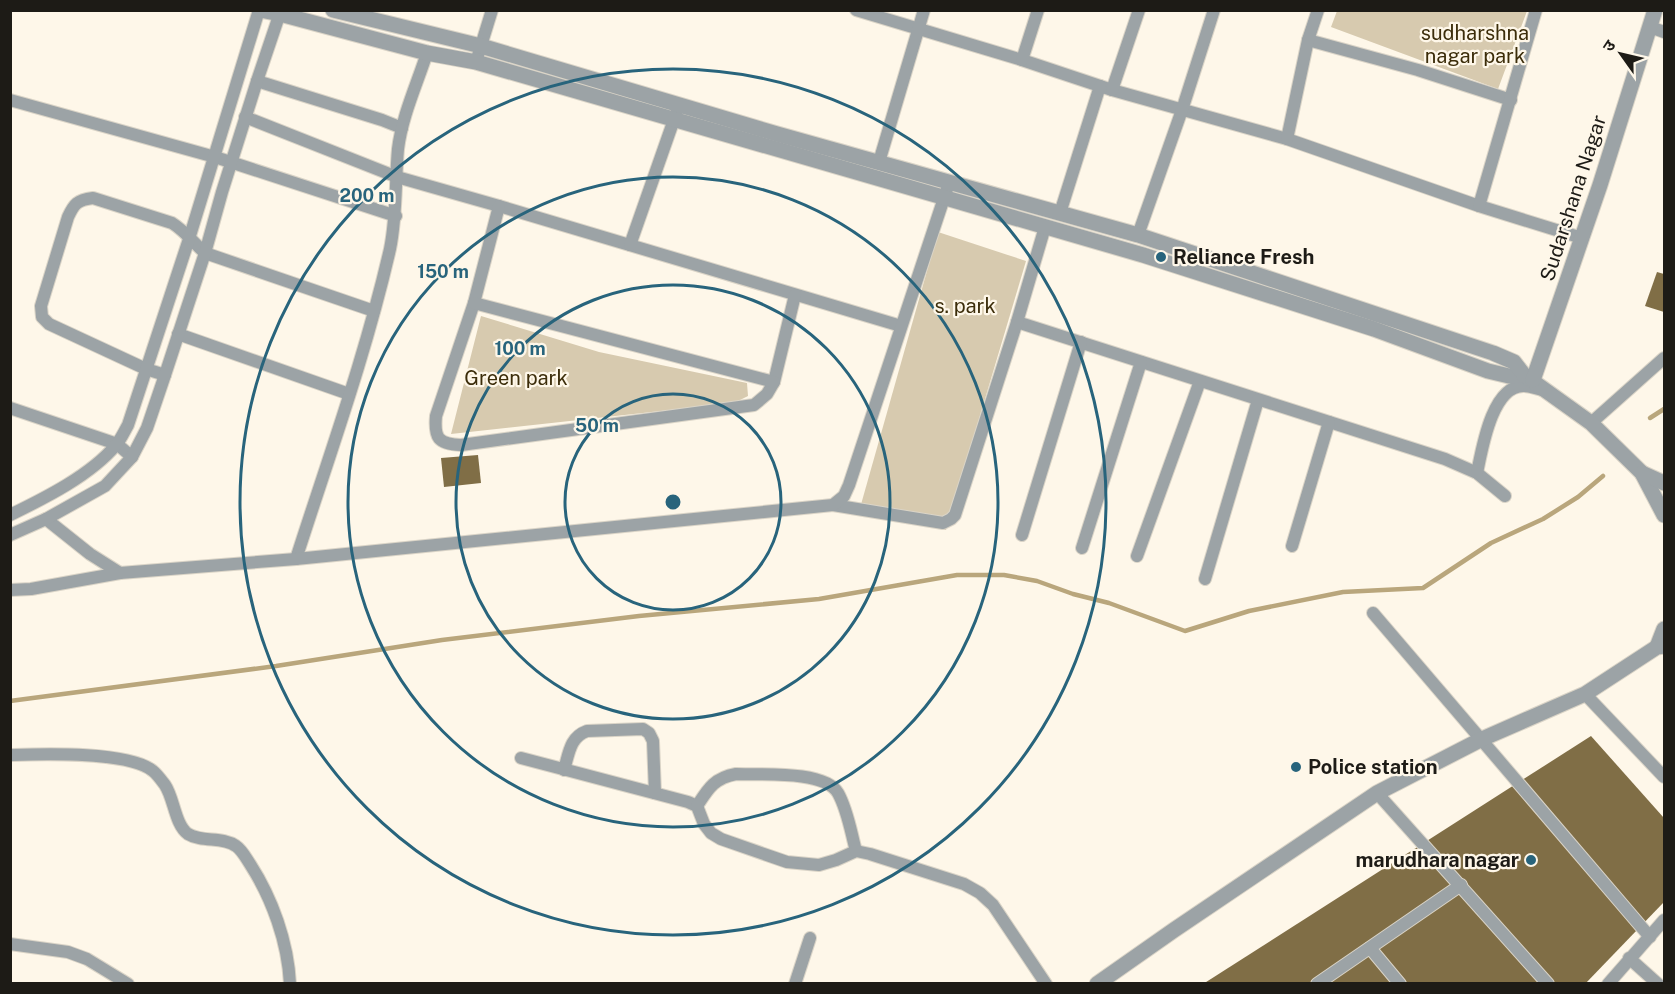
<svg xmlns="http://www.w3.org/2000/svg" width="1675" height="994" viewBox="0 0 1675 994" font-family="'Public Sans','Noto Sans Devanagari',sans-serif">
	<rect width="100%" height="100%" fill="#fef7e9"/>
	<!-- green -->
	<g fill="#d7caaf">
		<path d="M1337 11V10L1527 11 1498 89 1331 27Z"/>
		<path d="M938 232 1026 261 946 530 860 508Z"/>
		<path d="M481 316 599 352 747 383 748 396 734 403 451 434Z"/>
	</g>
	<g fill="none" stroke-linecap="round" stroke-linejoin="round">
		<!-- stream -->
		<g stroke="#b9a67c" stroke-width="4.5">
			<path d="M1650 418 1664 409"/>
			<path d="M10 701 276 666 442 640 639 616 819 599 957 575H1004L1037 581 1073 594 1109 603 1185 631 1249 611 1343 592 1423 588 1491 543 1543 519 1578 497 1603 476"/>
		</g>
	</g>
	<!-- building -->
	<g fill="#806e46">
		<path d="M1657 272 1664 274V312L1645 306Z"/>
		<path d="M478 455 481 483 444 487 441 458Z"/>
		<path d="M1591 736 1664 818V902L1585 984H1203Z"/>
	</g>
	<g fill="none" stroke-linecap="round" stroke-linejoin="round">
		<defs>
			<g id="minor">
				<path d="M856 10 1022 60 1112 90 1287 139 1479 206 1582 238"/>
				<path d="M1650 27 1664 32"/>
				<path d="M1308 40 1418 70 1511 100"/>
				<path d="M1022 60 1038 10"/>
				<path d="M476 62 492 10"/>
				<path d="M257 81 382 120 402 128"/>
				<path d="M1112 90 1139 10"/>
				<path d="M10 100 215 157 396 216"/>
				<path d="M245 117 397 177 499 206 901 326"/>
				<path d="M1287 139 1308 40 1318 10"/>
				<path d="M879 162 924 10"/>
				<path d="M499 206 474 303 436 416C434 438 438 444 461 445L754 405 767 394 774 382 795 295"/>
				<path d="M1479 206 1536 10"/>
				<path d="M1060 213 1100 86"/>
				<path d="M1138 235 1182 110 1214 10"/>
				<path d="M630 245 677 111"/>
				<path d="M474 303 774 382"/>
				<path d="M1017 322 1445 459 1477 473 1505 496"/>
				<path d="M178 334 349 394"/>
				<path d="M165 375 146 369 49 324 42 317 41 306 68 217C74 204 77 200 93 198L172 223C185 231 194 243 205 253L374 311"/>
				<path d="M10 408 117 444 132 457"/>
				<path d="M1591 423 1664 358"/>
				<path d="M1477 473C1482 449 1492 385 1524 386 1530 386 1537 389 1543 390"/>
				<path d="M833 505 943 523 951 519 955 515 1017 322 1045 227"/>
				<path d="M10 515C45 498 91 475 116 445 121 439 124 432 128 425L189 239 259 10"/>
				<path d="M46 519 90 554 120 573"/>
				<path d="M10 535 46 519 105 486 132 457 147 428 165 375 205 253 222 192 257 81 281 10"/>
				<path d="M1022 535 1081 342"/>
				<path d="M1292 546 1329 422"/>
				<path d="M1082 548 1141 362"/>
				<path d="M1137 556 1200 381"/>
				<path d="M296 559C329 456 366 354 390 249 397 215 395 182 398 149 402 116 417 84 427 53"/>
				<path d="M1205 579 1258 400"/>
				<path d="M10 590 31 589 120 573 296 559 833 505 844 496 849 485 947 189"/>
				<path d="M1373 613 1650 937"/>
				<path d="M1585 694 1664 777"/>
				<path d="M10 755C43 754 129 751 153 771 157 774 162 781 165 785 174 798 175 825 188 834 203 843 222 836 236 846 242 850 246 858 250 864 272 898 288 942 290 984"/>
				<path d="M521 758 688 802 697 806 704 824 711 833 721 839 787 862 819 865 836 860 856 851 870 854 964 884 980 893 993 905 1046 984"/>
				<path d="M564 770C569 753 570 737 587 731L643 729 649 733 653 741 655 793"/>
				<path d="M1377 793 1548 984"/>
				<path d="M697 806C708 789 714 778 736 774 760 775 825 770 838 793 848 811 851 833 856 851"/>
				<path d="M10 944 68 952 87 959 128 984"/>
				<path d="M1370 948 1400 984"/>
				<path d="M1629 958 1658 984"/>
				<path d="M795 984 810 938"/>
				<path d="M1317 984 1461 885"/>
				<path d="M1608 984 1664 920"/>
			</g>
			<g id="tertiary">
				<path d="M260 10 280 14 427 53 476 62 1143 255 1374 329 1488 371 1509 376 1524 375"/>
				<path d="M333 10 481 46 777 134 1138 235 1493 353 1514 362 1524 375 1591 423 1642 473 1664 515"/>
				<path d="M1533 380 1600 185 1655 10"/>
				<path d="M1642 473 1664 483"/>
				<path d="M1657 647 1664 629"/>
				<path d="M1097 984 1174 930 1377 793 1482 739 1585 694 1657 647 1664 646"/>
			</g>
		</defs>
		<!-- minor casing -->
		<use href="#minor" stroke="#dad4c7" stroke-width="14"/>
		<!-- tertiary casing -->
		<use href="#tertiary" stroke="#dad4c7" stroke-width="17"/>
		<!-- minor -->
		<use href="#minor" stroke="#9ca3a6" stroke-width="12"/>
		<!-- tertiary -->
		<use href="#tertiary" stroke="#9ca3a6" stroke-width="15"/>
	</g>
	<!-- distance rings -->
	<g fill="none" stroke="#28647c" stroke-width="3">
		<circle cx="673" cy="502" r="108"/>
		<circle cx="673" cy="502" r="217"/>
		<circle cx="673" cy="502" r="325"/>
		<circle cx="673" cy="502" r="433"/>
	</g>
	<!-- markers -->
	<g fill="#28647c" stroke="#fef7e9" stroke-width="2">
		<circle cx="1161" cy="257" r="6"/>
		<circle cx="1296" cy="767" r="6"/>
		<circle cx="1531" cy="860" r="6"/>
	</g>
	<g text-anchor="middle" stroke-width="4.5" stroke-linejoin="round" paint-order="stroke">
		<!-- park labels -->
		<g font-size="20" fill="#3c2d0a" stroke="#fef7e9">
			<text x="1475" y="40">sudharshna<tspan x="1475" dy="23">nagar park</tspan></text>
			<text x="965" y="313">s. park</text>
			<text x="516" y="385">Green park</text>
		</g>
		<!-- street labels -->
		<g font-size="20" fill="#1d1b16" stroke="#fef7e9">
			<text transform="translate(1573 198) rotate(-72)" y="7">Sudarshana Nagar</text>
		</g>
		<!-- poi labels -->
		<g font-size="20" font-weight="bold" fill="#1d1b16" stroke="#fef7e9" text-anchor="start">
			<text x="1173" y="264">Reliance Fresh</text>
			<text x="1308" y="774">Police station</text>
			<text x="1519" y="867" text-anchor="end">marudhara nagar</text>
		</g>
	</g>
	<circle cx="673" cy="502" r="9" fill="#28647c" stroke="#fef7e9" stroke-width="3"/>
	<g font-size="18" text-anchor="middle" font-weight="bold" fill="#28647c" stroke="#fef7e9" stroke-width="4.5" stroke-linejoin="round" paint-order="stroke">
		<text x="367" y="202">200 m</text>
		<text x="443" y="278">150 m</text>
		<text x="520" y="355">100 m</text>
		<text x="597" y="432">50 m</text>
	</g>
	<!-- border -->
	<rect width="1675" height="994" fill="none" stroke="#1d1b16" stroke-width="24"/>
	<!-- north arrow -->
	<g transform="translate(1621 54) rotate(304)" stroke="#fef7e9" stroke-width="4.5" paint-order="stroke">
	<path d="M0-4.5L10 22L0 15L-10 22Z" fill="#1d1b16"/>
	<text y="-9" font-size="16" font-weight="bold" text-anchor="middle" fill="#1d1b16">उ</text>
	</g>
</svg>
